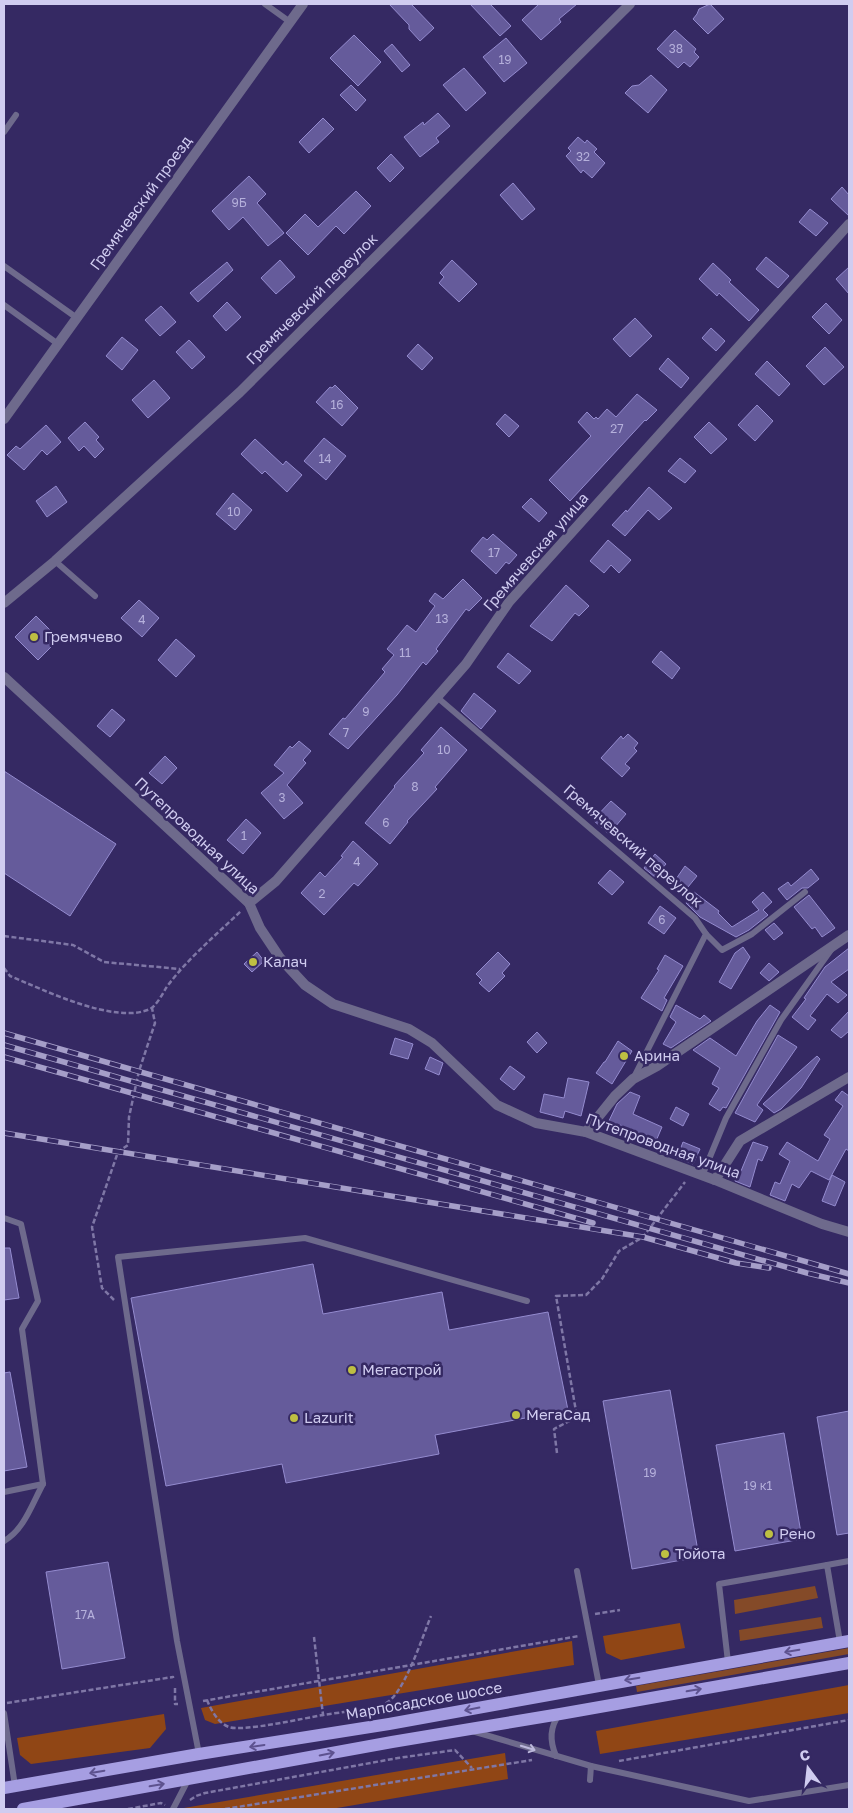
<svg xmlns="http://www.w3.org/2000/svg" width="853" height="1813" viewBox="0 0 853 1813" font-family="'Golos Text',sans-serif">
	<rect width="100%" height="100%" fill="#352963"/>
	<!-- green -->
	<g fill="#844a28">
		<path d="M815 1586 818 1598 735 1614 734 1600Z"/>
		<path d="M821 1617 823 1628 740 1641 739 1630Z"/>
		<path d="M849 1648V1654L637 1692 636 1686Z"/>
	</g>
	<!-- forest -->
	<g fill="#904615">
		<path d="M680 1623 685 1648 621 1660 606 1653 603 1636Z"/>
		<path d="M572 1641 574 1665 215 1724 205 1720 201 1708Z"/>
		<path d="M849 1685V1713L600 1754 596 1731Z"/>
		<path d="M164 1714 166 1729 150 1748 31 1764 20 1755 17 1738Z"/>
		<path d="M505 1753 508 1779 331 1809H178Z"/>
	</g>
	<!-- building -->
	<g fill="#655b9b" stroke="#948bcf">
		<path d="M389 4H411L434 28 420 41 409 29V25Z"/>
		<path d="M470 4H490L511 26 500 36Z"/>
		<path d="M539 4H577L559 19 561 22 541 40 522 20Z"/>
		<path d="M710 4 724 19 708 34 693 19 697 14 699 9Z"/>
		<path d="M675 30 696 49 694 52 699 57 690 67 684 62 678 68 657 49Z"/>
		<path d="M354 35 381 62 358 86 330 58Z"/>
		<path d="M506 38 527 63 504 82 483 57Z"/>
		<path d="M392 44 410 65 402 72 384 51Z"/>
		<path d="M464 68 486 93 466 111 443 85Z"/>
		<path d="M651 75 667 90 648 113 625 93 632 86 639 85Z"/>
		<path d="M351 85 366 100 356 111 340 95Z"/>
		<path d="M438 113 450 126 436 138 439 142 420 157 404 137 423 122 424 125Z"/>
		<path d="M323 118 334 129 309 153 299 142Z"/>
		<path d="M578 137 585 143 587 140 597 149 594 152 605 163 592 178 583 170 581 173 566 156 571 151 568 148Z"/>
		<path d="M391 154 404 168 390 182 377 168Z"/>
		<path d="M249 176 266 194 257 203 284 233 268 246 243 217 229 230 212 211Z"/>
		<path d="M513 183 535 209 522 220 500 195Z"/>
		<path d="M842 187 849 195V216L831 199Z"/>
		<path d="M356 191 371 206 344 234 336 226 308 255 286 233 305 214 318 227Z"/>
		<path d="M810 209 828 223 816 236 799 222Z"/>
		<path d="M766 257 789 276 778 288 756 269Z"/>
		<path d="M280 260 295 277 276 294 261 278Z"/>
		<path d="M452 260 477 284 459 302 439 283 444 277 440 273Z"/>
		<path d="M227 262 233 270 198 302 190 293Z"/>
		<path d="M713 263 731 280 729 282 759 310 749 321 719 293 717 296 699 279Z"/>
		<path d="M849 267V294L836 279Z"/>
		<path d="M227 302 241 317 226 331 213 316Z"/>
		<path d="M826 303 842 320 829 334 812 317Z"/>
		<path d="M161 306 176 322 160 336 145 320Z"/>
		<path d="M635 318 652 336 630 357 613 339Z"/>
		<path d="M711 328 725 341 716 351 702 338Z"/>
		<path d="M122 337 138 350 122 370 106 356Z"/>
		<path d="M189 340 205 357 192 369 176 352Z"/>
		<path d="M418 344 433 358 422 370 407 356Z"/>
		<path d="M825 347 844 367 824 385 806 366Z"/>
		<path d="M668 358 689 378 681 388 659 369Z"/>
		<path d="M767 361 790 384 779 396 755 374Z"/>
		<path d="M154 380 170 398 148 418 132 400Z"/>
		<path d="M335 385 358 408 342 426 316 402 330 387 332 388Z"/>
		<path d="M637 394 657 410 646 421 645 420 570 501 549 480 591 436 578 422 587 412 594 419 596 417 598 419 607 409 616 417Z"/>
		<path d="M757 405 773 421 755 441 738 425Z"/>
		<path d="M505 414 519 426 509 437 496 424Z"/>
		<path d="M85 422 99 437 96 440 104 449 95 458 84 446 79 451 68 438Z"/>
		<path d="M709 422 727 439 711 454 694 437Z"/>
		<path d="M46 425 61 442 47 455 42 450 24 470 7 455 16 446 20 449Z"/>
		<path d="M324 438 346 456 326 480 304 461Z"/>
		<path d="M255 439 283 465 286 461 302 475 287 492 265 471 262 474 241 454Z"/>
		<path d="M680 458 696 471 685 483 668 471Z"/>
		<path d="M56 486 67 502 47 517 36 501Z"/>
		<path d="M649 487 672 508 659 520 648 510 625 536 612 525 626 510 627 512Z"/>
		<path d="M233 493 252 510 235 530 216 514Z"/>
		<path d="M531 498 547 513 539 522 522 507Z"/>
		<path d="M493 534 517 555 509 564 506 562 496 574 471 551 483 537 487 540Z"/>
		<path d="M608 540 631 560 619 573 611 565 604 573 590 561Z"/>
		<path d="M463 579 482 598 469 611 466 609 436 649 438 651 426 665 423 662 397 695 348 749 329 734 343 718 345 719 385 672 382 669 394 655 387 649 407 625 416 632 435 606 429 601 435 593 443 599Z"/>
		<path d="M566 585 589 606 579 616 575 613 552 641 530 626Z"/>
		<path d="M139 600 159 618 142 637 121 618Z"/>
		<path d="M36 616 59 639 38 660 15 637Z"/>
		<path d="M176 639 195 656 176 677 158 660Z"/>
		<path d="M661 651 680 668 672 679 652 662Z"/>
		<path d="M508 653 531 671 519 684 497 667Z"/>
		<path d="M474 693 496 711 481 729 461 711Z"/>
		<path d="M112 709 125 720 110 737 97 726Z"/>
		<path d="M441 727 467 750 435 787 437 789 407 821 408 822 390 844 365 823 395 787 394 786 424 753 421 750Z"/>
		<path d="M628 734 638 743 634 748 637 751 625 764 630 768 622 777 601 758 621 736 623 739Z"/>
		<path d="M299 741 311 751 303 760 306 763 287 785 303 803 284 819 261 793 284 773 274 765 290 746 292 748Z"/>
		<path d="M165 756 177 768 162 784 149 773Z"/>
		<path d="M4 771 116 844 70 916 4 873Z"/>
		<path d="M611 801 626 814 609 834 593 820Z"/>
		<path d="M246 819 261 833 243 854 227 840Z"/>
		<path d="M353 841 378 864 358 886 354 883 324 915 301 893 320 872 325 877 343 857 341 856Z"/>
		<path d="M655 854 666 864 655 877 644 868Z"/>
		<path d="M685 866 697 876 688 887 676 879Z"/>
		<path d="M811 869 819 879 808 888H802L787 900 778 889 788 882 791 886Z"/>
		<path d="M610 870 624 882 612 895 598 883Z"/>
		<path d="M694 892 719 911 718 913 732 927 759 910 752 902 763 892 772 902 763 910 768 915 749 930 736 937 700 917 686 903Z"/>
		<path d="M809 895 835 928 822 937 815 927 812 929 794 907Z"/>
		<path d="M660 906 676 918 664 934 648 923Z"/>
		<path d="M774 923 783 933 774 940 765 930Z"/>
		<path d="M743 947 750 957 731 989 719 982 735 953Z"/>
		<path d="M849 948V969L831 982 847 995 838 1003 827 994 810 1016 816 1020 808 1030 792 1017 806 999 804 998 825 967Z"/>
		<path d="M257 952 264 961 252 972 244 964Z"/>
		<path d="M498 952 510 964 502 973 505 976 489 992 479 983 482 980 476 974Z"/>
		<path d="M665 955 683 966 664 998 667 1000 662 1011 641 998 659 970 657 969Z"/>
		<path d="M769 963 779 972 769 981 760 973Z"/>
		<path d="M676 1005 700 1019 704 1015 711 1021 671 1048 663 1044 676 1022 670 1017Z"/>
		<path d="M770 1005 780 1012 726 1108 723 1107 720 1111 709 1104 719 1088 712 1084 720 1068 693 1050 710 1038 736 1056 757 1021Z"/>
		<path d="M849 1011V1031L841 1038 831 1030Z"/>
		<path d="M537 1032 547 1043 537 1053 527 1042Z"/>
		<path d="M778 1035 797 1047 757 1105 763 1110 755 1122 735 1113Z"/>
		<path d="M395 1038 413 1044 408 1059 390 1054Z"/>
		<path d="M618 1041 632 1051 612 1084 596 1073 604 1062H605Z"/>
		<path d="M817 1056 820 1059 801 1088 781 1109 774 1113 763 1104Z"/>
		<path d="M430 1057 443 1063 439 1075 425 1069Z"/>
		<path d="M510 1066 525 1077 514 1090 500 1079Z"/>
		<path d="M568 1078 589 1082 581 1116 565 1111 563 1118 540 1112 544 1094 564 1098Z"/>
		<path d="M842 1091 849 1096V1151L846 1149 829 1180 811 1171 799 1188 792 1184 785 1201 770 1195 775 1182 780 1184 790 1161 779 1154 787 1142 818 1161 830 1139 824 1135 843 1106 835 1100Z"/>
		<path d="M630 1092 640 1096 633 1114 662 1127 656 1141 620 1125 618 1130 607 1125 617 1104Z"/>
		<path d="M676 1107 689 1114 683 1126 670 1119Z"/>
		<path d="M683 1142 700 1149 693 1164 677 1158Z"/>
		<path d="M753 1142 768 1147 762 1161 758 1159 750 1187 735 1181 739 1170 741 1171Z"/>
		<path d="M832 1175 845 1182 835 1206 822 1201Z"/>
		<path d="M4 1248H10L19 1298 4 1300Z"/>
		<path d="M313 1264 323 1314 442 1292 449 1330 548 1312 568 1410 435 1435 439 1454 286 1483 282 1464 166 1486 131 1298Z"/>
		<path d="M10 1372 27 1467 4 1471V1373Z"/>
		<path d="M670 1390 699 1557 632 1569 603 1401Z"/>
		<path d="M849 1411V1533L837 1535 817 1417Z"/>
		<path d="M784 1433 802 1539 735 1551 716 1445Z"/>
		<path d="M108 1562 125 1658 62 1669 46 1572Z"/>
	</g>
	<g fill="none" stroke-linecap="round" stroke-linejoin="round">
		<!-- path -->
		<g stroke="#7f77a6" stroke-width="2.5" stroke-dasharray="5 2.5" stroke-linecap="butt">
			<path d="M4 936 73 945 104 962 180 969"/>
			<path d="M4 968 10 976C44 990 115 1025 150 1009 156 1006 162 995 166 988 187 959 215 936 241 911"/>
			<path d="M114 1300 102 1288 92 1227 118 1152 128 1145 129 1117 139 1071 155 1023 152 1008"/>
			<path d="M557 1453 554 1429 577 1417 556 1296 586 1295 602 1279 619 1251 643 1237 685 1182"/>
			<path d="M595 1614 620 1610"/>
			<path d="M314 1637 323 1715C341 1712 367 1710 384 1704 403 1698 423 1635 431 1616"/>
			<path d="M175 1688V1704H178"/>
			<path d="M207 1700C211 1710 218 1723 229 1727 243 1732 305 1718 323 1715"/>
			<path d="M203 1701 579 1636"/>
			<path d="M7 1703 173 1677V1678"/>
			<path d="M619 1761 849 1720"/>
			<path d="M190 1800 196 1796 205 1793 398 1758 455 1750 472 1768"/>
			<path d="M128 1809 161 1803 165 1805"/>
			<path d="M225 1809 532 1760"/>
		</g>
		<!-- service -->
		<g stroke="#6e6a8c" stroke-width="6">
			<path d="M265 4 290 22"/>
			<path d="M4 132 16 115"/>
			<path d="M4 266 77 318"/>
			<path d="M4 305 58 344"/>
			<path d="M55 561 95 596"/>
			<path d="M438 698 695 918 706 934 634 1077"/>
			<path d="M706 934 722 950 752 934 805 892"/>
			<path d="M702 1176 726 1118 781 1020 831 950"/>
			<path d="M4 1218 21 1224 38 1301 22 1329 43 1484 4 1492"/>
			<path d="M4 1541C24 1530 32 1504 43 1484"/>
			<path d="M827 1565 849 1561"/>
			<path d="M577 1571 599 1685"/>
			<path d="M728 1662 719 1584 827 1565 840 1642"/>
			<path d="M4 1713 15 1786"/>
			<path d="M472 1731 591 1766 749 1801 849 1785"/>
			<path d="M199 1754 177 1641 118 1257 305 1238 527 1301"/>
			<path d="M556 1756C550 1742 549 1728 559 1715"/>
			<path d="M590 1780 591 1766"/>
			<path d="M173 1809 188 1780"/>
		</g>
		<!-- minor -->
		<g stroke="#6e6a8c" stroke-width="10">
			<path d="M4 419 303 4"/>
			<path d="M4 603 55 561 240 392 630 4"/>
			<path d="M4 677 249 903 260 928 280 958 305 985 333 1004 409 1029 432 1043 497 1105 536 1123 586 1132 715 1180 822 1224 849 1232"/>
			<path d="M249 903 276 881 466 664 509 602 849 224"/>
			<path d="M586 1132 615 1096 633 1079 657 1066 849 935"/>
			<path d="M715 1180 740 1141 849 1077"/>
		</g>
		<!-- primary -->
		<g stroke="#a69ee2" stroke-width="12">
			<path d="M4 1788 199 1754 389 1724 849 1641"/>
			<path d="M23 1809 392 1742 560 1714 849 1663"/>
		</g>
		<defs>
			<g id="rail">
				<path d="M4 1033 849 1274"/>
				<path d="M4 1045 807 1273 849 1283"/>
				<path d="M4 1057 593 1223"/>
				<path d="M4 1133 643 1237 736 1263 769 1268"/>
			</g>
		</defs>
		<!-- rail casing -->
		<use href="#rail" stroke="#a59ec8" stroke-width="5.5"/>
		<!-- rail -->
		<use href="#rail" stroke="#352963" stroke-width="4" stroke-dasharray="11" stroke-linecap="butt"/>
	</g>
	<!-- one-way arrows -->
	<defs><path id="oneway-shaft" d="M-6 0H5M1.5-3L5.5 0L1.5 3" fill="none" stroke-width="1.6" stroke-linecap="round" stroke-linejoin="round" transform="scale(1.25)"/></defs>
	<g stroke="#5d528f">
		<use href="#oneway-shaft" transform="translate(792 1651) rotate(170)"/>
		<use href="#oneway-shaft" transform="translate(632 1679) rotate(170)"/>
		<use href="#oneway-shaft" transform="translate(694 1690) rotate(-10)"/>
		<use href="#oneway-shaft" transform="translate(472 1709) rotate(169)"/>
		<use href="#oneway-shaft" transform="translate(257 1746) rotate(172)"/>
		<use href="#oneway-shaft" transform="translate(327 1754) rotate(-11)"/>
		<use href="#oneway-shaft" transform="translate(97 1772) rotate(170)"/>
		<use href="#oneway-shaft" transform="translate(157 1785) rotate(-10)"/>
	</g>
	<use stroke="#bcb8dc" href="#oneway-shaft" transform="translate(528 1748) rotate(17)"/>
	<!-- markers -->
	<g fill="#bebf42" stroke="#352963" stroke-width="2">
		<circle cx="34" cy="637" r="5"/>
		<circle cx="253" cy="962" r="5"/>
		<circle cx="624" cy="1056" r="5"/>
		<circle cx="352" cy="1370" r="5"/>
		<circle cx="516" cy="1415" r="5"/>
		<circle cx="294" cy="1418" r="5"/>
		<circle cx="769" cy="1534" r="5"/>
		<circle cx="665" cy="1554" r="5"/>
	</g>
	<g text-anchor="middle" stroke-width="5" stroke-linejoin="round" paint-order="stroke">
		<!-- number labels -->
		<g font-size="12" fill="#b5b0db">
			<text x="676" y="53">38</text>
			<text x="505" y="64">19</text>
			<text x="583" y="161">32</text>
			<text x="239" y="207">9Б</text>
			<text x="337" y="409">16</text>
			<text x="617" y="433">27</text>
			<text x="325" y="463">14</text>
			<text x="234" y="516">10</text>
			<text x="494" y="557">17</text>
			<text x="442" y="623">13</text>
			<text x="142" y="624">4</text>
			<text x="405" y="657">11</text>
			<text x="366" y="716">9</text>
			<text x="346" y="737">7</text>
			<text x="444" y="754">10</text>
			<text x="415" y="791">8</text>
			<text x="282" y="802">3</text>
			<text x="386" y="827">6</text>
			<text x="244" y="840">1</text>
			<text x="357" y="866">4</text>
			<text x="322" y="898">2</text>
			<text x="662" y="924">6</text>
			<text x="650" y="1477">19</text>
			<text x="758" y="1490">19 к1</text>
			<text x="85" y="1619">17А</text>
		</g>
		<!-- street labels -->
		<g font-size="15" fill="#d0ccf0" stroke="#352963">
			<text transform="translate(141 203) rotate(-54)" y="5">Гремячевский проезд</text>
			<text transform="translate(312 299) rotate(-45)" y="5">Гремячевский переулок</text>
			<text transform="translate(536 552) rotate(-49)" y="5">Гремячевская улица</text>
			<text transform="translate(197 836) rotate(43)" y="5">Путепроводная улица</text>
			<text transform="translate(633 846) rotate(41)" y="5">Гремячевский переулок</text>
			<text transform="translate(663 1146) rotate(20)" y="5">Путепроводная улица</text>
			<text transform="translate(424 1701) rotate(-10)" y="5">Марпосадское шоссе</text>
		</g>
		<!-- poi labels -->
		<g font-size="15" fill="#d0ccf0" stroke="#352963" text-anchor="start">
			<text x="44" y="642">Гремячево</text>
			<text x="263" y="967">Калач</text>
			<text x="634" y="1061">Арина</text>
			<text x="362" y="1375">Мегастрой</text>
			<text x="526" y="1420">МегаСад</text>
			<text x="304" y="1423">Lazurit</text>
			<text x="779" y="1539">Рено</text>
			<text x="675" y="1559">Тойота</text>
		</g>
	</g>
	<!-- border -->
	<rect width="853" height="1813" fill="none" stroke="#d0ccf0" stroke-width="10"/>
	<!-- north arrow -->
	<g transform="translate(808 1768) rotate(345)" stroke="#352963" stroke-width="4" paint-order="stroke">
	<path d="M0-4L9 19L0 12L-9 19Z" fill="#d0ccf0"/>
	<text y="-8" font-size="14" font-weight="bold" text-anchor="middle" fill="#d0ccf0">С</text>
	</g>
</svg>
